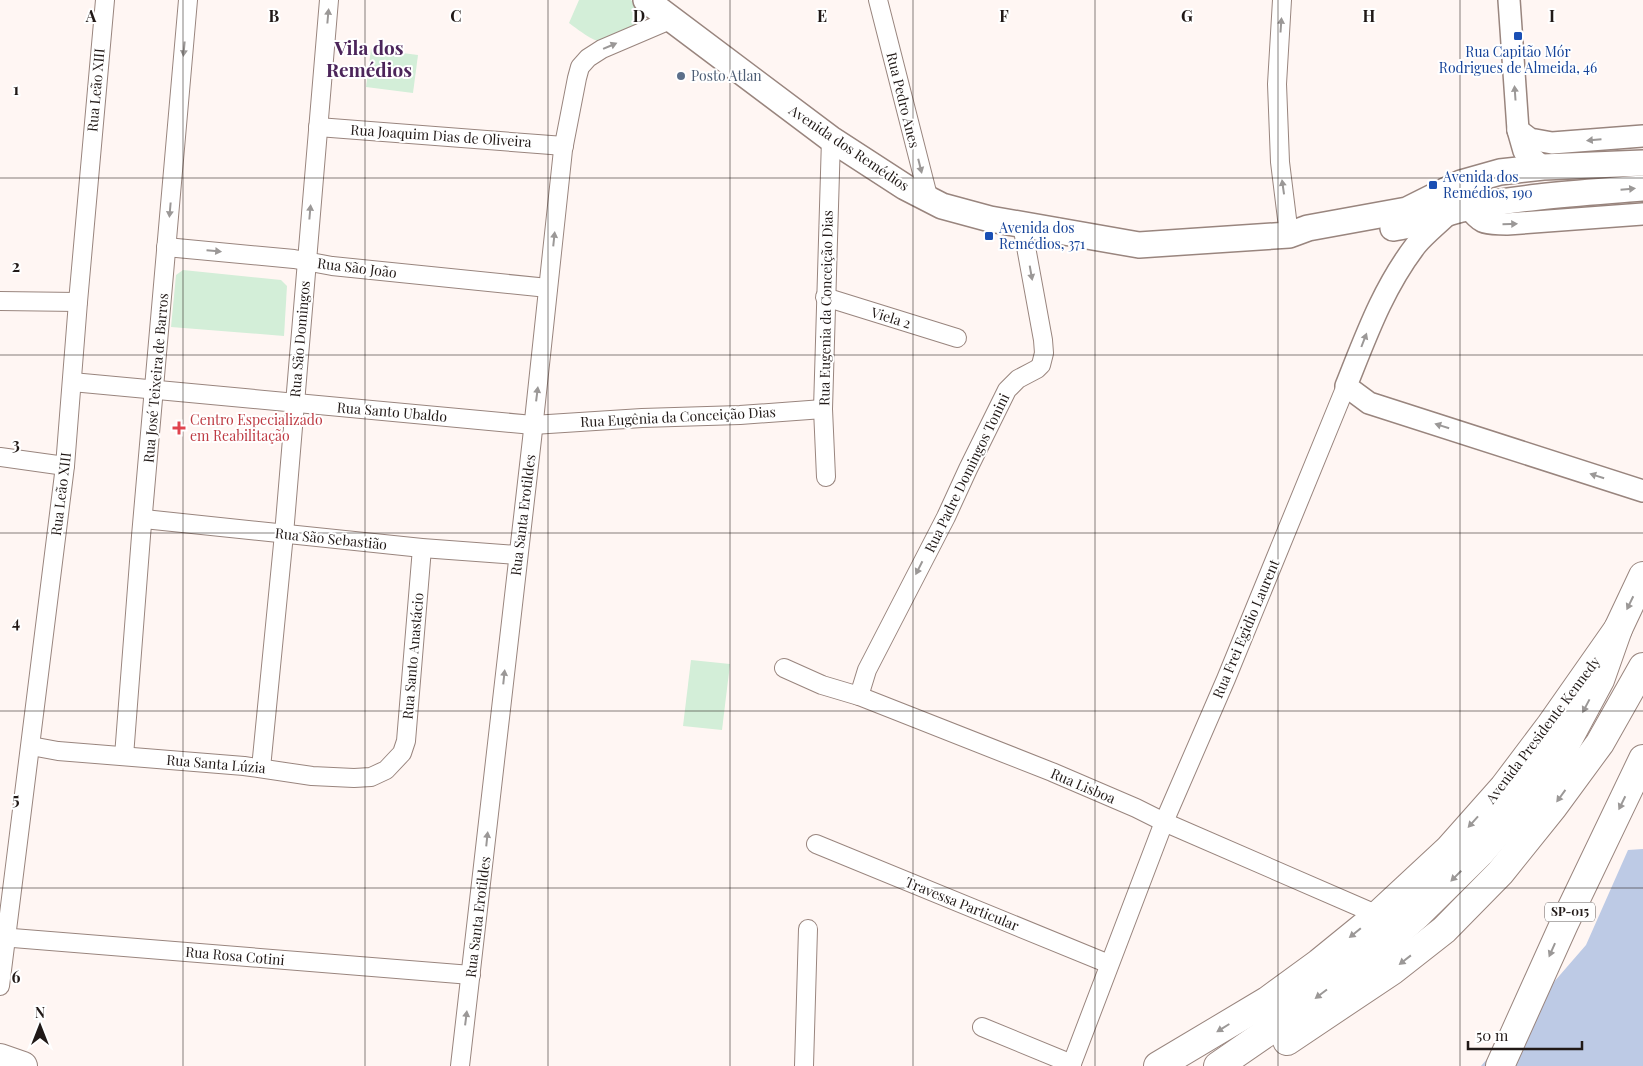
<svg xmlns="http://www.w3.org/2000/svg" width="1643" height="1066" viewBox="0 0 1643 1066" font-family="'Playfair Display',serif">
	<rect width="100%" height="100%" fill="#fff6f3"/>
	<!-- green -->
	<g fill="#d3eed8">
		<path d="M579 0H631C652 24 622 43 599 41 591 40 576 28 569 23Z"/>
		<path d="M371 49 418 55 413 93 366 87Z"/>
		<path d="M183 270 281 280 287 286 284 336 171 327 176 275Z"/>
		<path d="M691 660 730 664 722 730 683 726Z"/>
	</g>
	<!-- water -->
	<path fill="#bdcae5" d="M1643 849V1066H1481L1586 945 1628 850Z"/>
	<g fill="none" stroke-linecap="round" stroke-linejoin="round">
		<defs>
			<g id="minor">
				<path d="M878 0 929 200"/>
				<path d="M1282 0 1277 84 1280 162 1289 235"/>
				<path d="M318 127 564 146"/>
				<path d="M166 247 294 259 332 266 548 288"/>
				<path d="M825 297 957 338"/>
				<path d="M0 301 78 302"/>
				<path d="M72 382 533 425 642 418 740 415 823 409"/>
				<path d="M0 457 65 466"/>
				<path d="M826 477 823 409 831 139"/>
				<path d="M144 519 422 548 518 555"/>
				<path d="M784 668 822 685 859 696 1052 772 1136 808 1164 822 1378 915"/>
				<path d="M859 696 867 670 946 517 968 469 1007 390 1018 379 1037 369 1041 365 1044 353 1043 340 1022 225"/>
				<path d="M31 746 58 751 244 766 312 776 354 778 371 777 386 770 402 753 406 741 422 548"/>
				<path d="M124 756 141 536 188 0"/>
				<path d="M261 768 284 534 329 0"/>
				<path d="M816 844 1109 964"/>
				<path d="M0 937 471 975"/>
				<path d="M0 986 65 466 78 302 105 0"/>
				<path d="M982 1027 1072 1064"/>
				<path d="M460 1066 532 439 563 150 577 78 580 67 588 58 602 49 670 20"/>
				<path d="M804 1066 808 929"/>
				<path d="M1071 1066 1164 822 1226 679 1346 386"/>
			</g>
			<g id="tertiary">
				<path d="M1509 0 1518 130 1524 151 1543 167"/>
				<path d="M1518 130 1530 139 1552 143 1643 136"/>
				<path d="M1468 207C1482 226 1486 223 1507 224L1643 214"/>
				<path d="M1449 213C1438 224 1425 234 1416 245 1383 288 1366 336 1346 386L1369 403 1643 491"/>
			</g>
			<g id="secondary">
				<path d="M646 0 831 139 905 187 942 206 990 219 1139 245 1289 235 1308 228 1407 210 1461 183 1500 172 1543 167 1643 163"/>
				<path d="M1393 228C1419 225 1441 213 1467 208 1525 196 1584 193 1643 188"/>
			</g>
			<g id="trunk">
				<path d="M0 1058 23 1066"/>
				<path d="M1158 1066 1267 1001 1319 963 1378 915 1449 849 1504 787 1550 726 1618 629 1643 576"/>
			</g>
			<g id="motorway">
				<path d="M1287 1041 1393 970 1444 930 1500 873 1553 807 1600 743 1643 667"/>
				<path d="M1218 1066 1318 997 1372 955 1417 915 1480 853 1531 794 1562 751 1600 680 1618 629"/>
				<path d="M1500 1066 1564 924 1643 759"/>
			</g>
		</defs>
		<!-- minor casing -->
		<use href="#minor" stroke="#99857e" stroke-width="20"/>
		<!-- tertiary casing -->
		<use href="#tertiary" stroke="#99857e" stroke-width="24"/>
		<!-- secondary casing -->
		<use href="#secondary" stroke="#99857e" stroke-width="28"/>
		<!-- trunk casing -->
		<use href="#trunk" stroke="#99857e" stroke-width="30"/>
		<!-- motorway casing -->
		<use href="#motorway" stroke="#99857e" stroke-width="30"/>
		<!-- minor -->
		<use href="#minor" stroke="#fff" stroke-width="18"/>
		<!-- tertiary -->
		<use href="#tertiary" stroke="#fff" stroke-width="21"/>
		<!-- secondary -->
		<use href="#secondary" stroke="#fff" stroke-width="25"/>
		<!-- trunk -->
		<use href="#trunk" stroke="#fff" stroke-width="28"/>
		<!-- motorway -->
		<use href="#motorway" stroke="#fff" stroke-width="28"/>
	</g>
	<!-- one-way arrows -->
	<defs><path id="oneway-solid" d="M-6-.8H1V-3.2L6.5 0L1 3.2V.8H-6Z" transform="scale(1.25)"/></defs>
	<g fill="#9b9897">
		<use href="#oneway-solid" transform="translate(328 16) rotate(-85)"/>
		<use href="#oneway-solid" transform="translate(1281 25) rotate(-86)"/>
		<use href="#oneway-solid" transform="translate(610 46) rotate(-23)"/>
		<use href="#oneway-solid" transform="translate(184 49) rotate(95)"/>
		<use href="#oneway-solid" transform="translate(1515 93) rotate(-94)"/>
		<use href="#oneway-solid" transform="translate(1594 140) rotate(175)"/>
		<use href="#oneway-solid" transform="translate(920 166) rotate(76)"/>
		<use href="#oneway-solid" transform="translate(1283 187) rotate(-98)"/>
		<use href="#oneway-solid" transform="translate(1628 189) rotate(-5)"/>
		<use href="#oneway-solid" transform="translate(170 210) rotate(95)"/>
		<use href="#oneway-solid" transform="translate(310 212) rotate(-85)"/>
		<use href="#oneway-solid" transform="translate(1510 224) rotate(-2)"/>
		<use href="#oneway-solid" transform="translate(554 239) rotate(-84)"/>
		<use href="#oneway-solid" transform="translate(214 251) rotate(5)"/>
		<use href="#oneway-solid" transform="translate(1031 273) rotate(80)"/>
		<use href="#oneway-solid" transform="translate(1364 340) rotate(-69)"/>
		<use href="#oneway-solid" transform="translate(537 394) rotate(-83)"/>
		<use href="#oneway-solid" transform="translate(1442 426) rotate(-162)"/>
		<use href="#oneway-solid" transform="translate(1597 476) rotate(-162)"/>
		<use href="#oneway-solid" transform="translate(919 568) rotate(117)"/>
		<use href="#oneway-solid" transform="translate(1630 603) rotate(116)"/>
		<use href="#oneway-solid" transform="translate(504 677) rotate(-84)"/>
		<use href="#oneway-solid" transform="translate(1586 706) rotate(118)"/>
		<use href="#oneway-solid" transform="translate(1561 796) rotate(126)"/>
		<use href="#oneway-solid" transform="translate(1622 803) rotate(116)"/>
		<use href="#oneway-solid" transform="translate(1473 822) rotate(132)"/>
		<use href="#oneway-solid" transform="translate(487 839) rotate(-84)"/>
		<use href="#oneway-solid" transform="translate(1456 876) rotate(135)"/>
		<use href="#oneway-solid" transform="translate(1355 933) rotate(141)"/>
		<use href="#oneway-solid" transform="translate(1552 950) rotate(114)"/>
		<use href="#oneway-solid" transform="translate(1405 960) rotate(142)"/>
		<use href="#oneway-solid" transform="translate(1321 994) rotate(143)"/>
		<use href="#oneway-solid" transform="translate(466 1018) rotate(-83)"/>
		<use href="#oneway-solid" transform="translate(1223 1028) rotate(148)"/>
	</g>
	<!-- grid -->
	<path fill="none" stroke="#211917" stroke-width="1" stroke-opacity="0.55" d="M183 0V1066M365 0V1066M548 0V1066M730 0V1066M913 0V1066M1095 0V1066M1278 0V1066M1460 0V1066M0 178H1643M0 355H1643M0 533H1643M0 711H1643M0 888H1643"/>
	<!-- markers -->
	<g fill="#1a4fb4" stroke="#fff" stroke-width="2">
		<rect x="1513" y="31" width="10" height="10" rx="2.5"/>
		<rect x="1428" y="180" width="10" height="10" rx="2.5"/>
		<rect x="984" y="231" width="10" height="10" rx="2.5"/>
	</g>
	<circle fill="#5c6f8a" stroke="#fff" stroke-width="2" cx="681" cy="76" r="5"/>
	<path fill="#e0444e" stroke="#fff" stroke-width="2" d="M176.5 420.5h5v5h5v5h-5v5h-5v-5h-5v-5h5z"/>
	<g text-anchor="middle" stroke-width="4" stroke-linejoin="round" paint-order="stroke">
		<!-- shield labels -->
		<rect fill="#fff" stroke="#645e5d" stroke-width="1" x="1545" y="902.5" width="50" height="19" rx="4"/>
		<g font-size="12" font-weight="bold" fill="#211917">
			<text x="1570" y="916">SP-015</text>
		</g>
		<!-- transit labels -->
		<g font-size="14" fill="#164399" stroke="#fff" text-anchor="start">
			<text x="1518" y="57" text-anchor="middle">Rua Capitão Mór<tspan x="1518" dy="16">Rodrigues de Almeida, 46</tspan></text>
			<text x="1443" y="182">Avenida dos<tspan x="1443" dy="16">Remédios, 190</tspan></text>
			<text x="999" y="233">Avenida dos<tspan x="999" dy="16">Remédios, 371</tspan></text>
		</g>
		<!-- service labels -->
		<g font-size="14" fill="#4e5e75" stroke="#fff" text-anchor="start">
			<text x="691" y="81">Posto Atlan</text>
		</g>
		<!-- street labels -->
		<g font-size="14" fill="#211917" stroke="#fff">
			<text transform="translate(96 90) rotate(-85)" y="5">Rua Leão XIII</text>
			<text transform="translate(903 100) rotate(76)" y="5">Rua Pedro Anes</text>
			<text transform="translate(441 136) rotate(4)" y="5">Rua Joaquim Dias de Oliveira</text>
			<text transform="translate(849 148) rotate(34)" y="5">Avenida dos Remédios</text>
			<text transform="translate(357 268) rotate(7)" y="5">Rua São João</text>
			<text transform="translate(826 308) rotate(-89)" y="5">Rua Eugenia da Conceição Dias</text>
			<text transform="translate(891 318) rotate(17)" y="5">Viela 2</text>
			<text transform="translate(300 339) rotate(-85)" y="5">Rua São Domingos</text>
			<text transform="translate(156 378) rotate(-85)" y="5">Rua José Teixeira de Barros</text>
			<text transform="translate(392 412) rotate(5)" y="5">Rua Santo Ubaldo</text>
			<text transform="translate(678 417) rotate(-3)" y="5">Rua Eugênia da Conceição Dias</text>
			<text transform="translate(967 473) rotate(-64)" y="5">Rua Padre Domingos Tonini</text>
			<text transform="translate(61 494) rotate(-83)" y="5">Rua Leão XIII</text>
			<text transform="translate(523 515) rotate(-83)" y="5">Rua Santa Erotildes</text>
			<text transform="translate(331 539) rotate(6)" y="5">Rua São Sebastião</text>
			<text transform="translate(1246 629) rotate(-67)" y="5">Rua Frei Egidio Laurent</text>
			<text transform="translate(413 656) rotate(-85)" y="5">Rua Santo Anastácio</text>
			<text transform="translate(1543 730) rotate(-53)" y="5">Avenida Presidente Kennedy</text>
			<text transform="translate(216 764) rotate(5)" y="5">Rua Santa Lúzia</text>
			<text transform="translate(1083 786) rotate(23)" y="5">Rua Lisboa</text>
			<text transform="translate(962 904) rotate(22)" y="5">Travessa Particular</text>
			<text transform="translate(478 917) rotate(-83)" y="5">Rua Santa Erotildes</text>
			<text transform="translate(235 956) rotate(5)" y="5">Rua Rosa Cotini</text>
		</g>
		<!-- health labels -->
		<g font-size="14" fill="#be3a42" stroke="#fff" text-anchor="start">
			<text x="190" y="425">Centro Especializado<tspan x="190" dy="16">em Reabilitação</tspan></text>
		</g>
		<!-- district labels -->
		<g font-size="19" font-weight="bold" fill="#4c255a" stroke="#fff">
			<text x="369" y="55">Vila dos<tspan x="369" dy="22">Remédios</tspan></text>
		</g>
	</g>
	<g font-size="16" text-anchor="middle" font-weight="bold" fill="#211917" stroke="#fff" stroke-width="4" stroke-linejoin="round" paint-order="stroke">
		<text x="91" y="22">A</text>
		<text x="274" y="22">B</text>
		<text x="456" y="22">C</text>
		<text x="639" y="22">D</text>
		<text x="822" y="22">E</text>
		<text x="1004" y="22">F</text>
		<text x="1187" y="22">G</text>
		<text x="1369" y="22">H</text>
		<text x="1552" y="22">I</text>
		<text x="16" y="95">1</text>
		<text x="16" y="272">2</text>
		<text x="16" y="450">3</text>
		<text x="16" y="628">4</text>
		<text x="16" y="805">5</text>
		<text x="16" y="983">6</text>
	</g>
	<!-- north arrow -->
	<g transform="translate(40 1026)" stroke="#ffffff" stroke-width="4" paint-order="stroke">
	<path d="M0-4L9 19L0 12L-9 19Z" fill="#211917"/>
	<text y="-8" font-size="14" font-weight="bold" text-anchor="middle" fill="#211917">N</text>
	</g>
	<!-- scale -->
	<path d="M1468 1041v8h114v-8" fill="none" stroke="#211917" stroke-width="2.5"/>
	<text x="1476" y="1041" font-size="15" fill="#211917" stroke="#ffffff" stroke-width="4" paint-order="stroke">50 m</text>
</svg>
